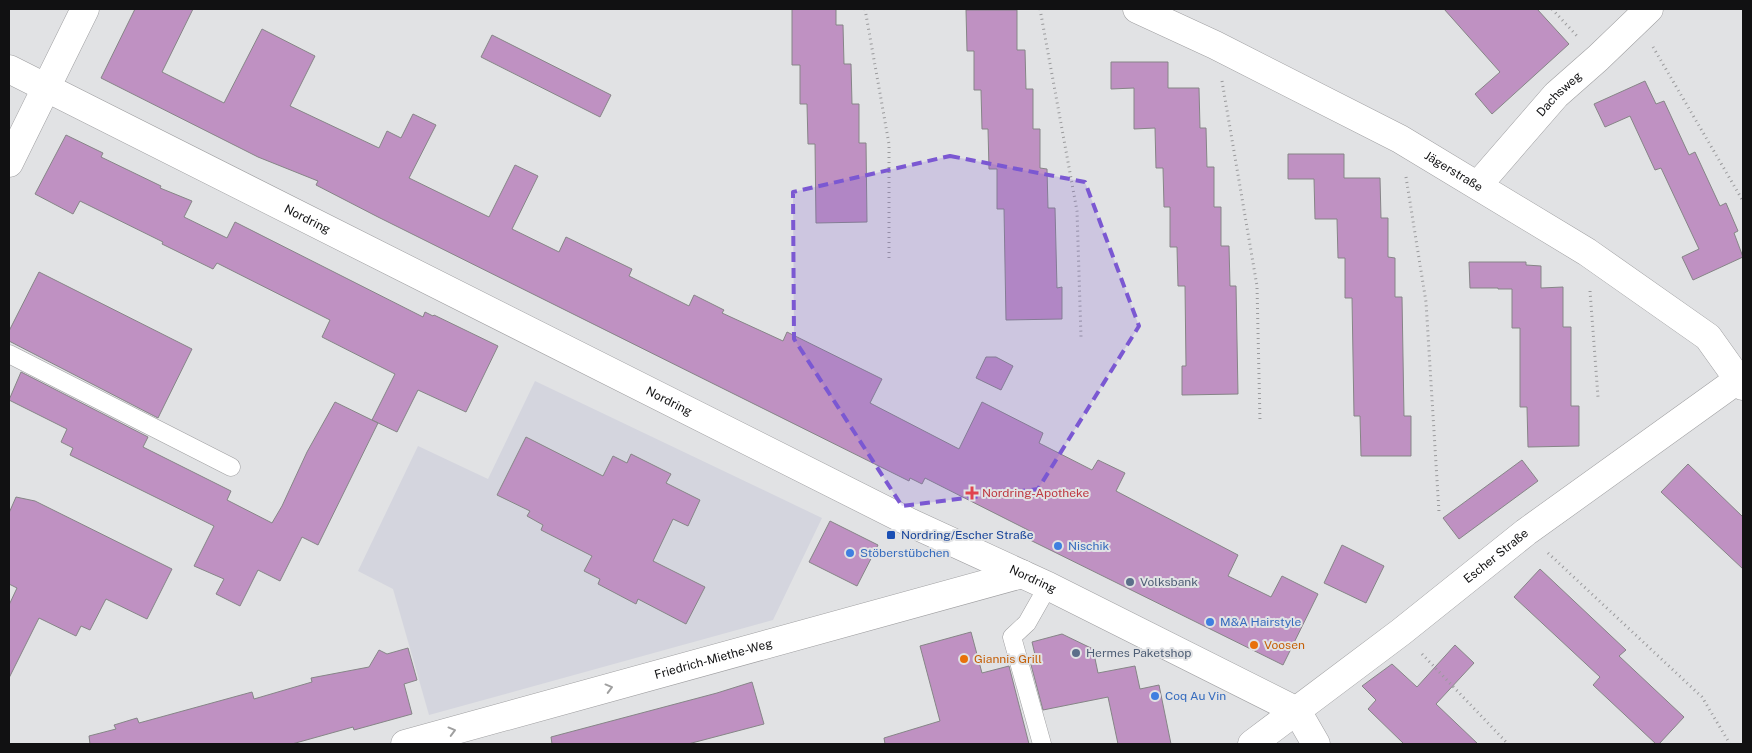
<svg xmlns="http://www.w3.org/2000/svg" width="1752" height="753" viewBox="0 0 1752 753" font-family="'Public Sans',sans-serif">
	<rect width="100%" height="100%" fill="#e1e2e4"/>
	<!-- built -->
	<path fill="#d4d5de" d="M535 381 822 518 773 620 429 715 393 589 358 571 418 446 488 479Z"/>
	<!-- building -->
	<g fill="#bf91c2" stroke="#868587">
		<path d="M135 9H193L162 72 224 103 262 29 315 56 290 106 379 148 387 131 401 138 413 114 436 125 409 178 489 217 515 165 538 176 512 229 559 252 566 237 632 269 629 276 689 306 694 295 724 310 722 313 783 341 787 332 882 379 870 403 959 449 982 402 1043 433 1039 443 1092 470 1098 460 1125 473 1116 491 1238 555 1228 576 1271 597 1282 576 1318 594 1283 665 1028 539 1032 532 925 478 922 484 910 478 909 481 378 217 316 185 318 181 258 157 101 78Z"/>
		<path d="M792 9H836V25H843L844 64H851L852 104H859V143H866L867 222 816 223 815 144H808L807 104H800V65H792Z"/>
		<path d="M1444 9H1537L1569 44 1492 114 1475 94 1500 72Z"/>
		<path d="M966 10H1017V50H1025L1026 89H1033V129H1040V168L1047 169 1048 208H1055L1057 288 1062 287V319L1006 320 1004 209H997V169H989L988 129H982L981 90H974V51H967Z"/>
		<path d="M492 35 611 95 600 117 481 57Z"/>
		<path d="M1111 62H1168V88H1199L1200 128H1206L1207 167H1214V207H1221V246H1229L1230 286H1236L1238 394 1182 395V366H1186L1185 286H1178L1177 247H1170V207H1164L1163 168H1156L1155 128 1134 129V88L1111 89Z"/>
		<path d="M1645 81 1656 104 1664 101 1689 155 1695 152 1720 206 1726 203 1738 231 1734 233 1743 257 1693 280 1682 257 1699 249 1661 168 1655 170 1630 116 1605 127 1594 104Z"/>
		<path d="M66 135 103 153 101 157 161 186 160 188 192 201 184 217 227 238 235 222 423 317 425 312 433 316 434 315 498 346 466 412 418 390 397 432 372 420 395 374 322 337 330 320 217 263 213 269 162 244 163 242 80 201 73 214 35 194Z"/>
		<path d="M1288 154H1344V178H1380L1381 218H1388V257L1395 258V297H1402L1404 416H1411V456H1361L1360 416H1354L1352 298H1345V258H1338L1337 219H1315L1314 179H1288Z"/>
		<path d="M1469 262H1526V265L1541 266V288L1563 287V327H1571V406H1579V446L1528 447 1527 407H1520V328H1512V289H1498V288H1470Z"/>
		<path d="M39 272 192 349 158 418 9 341V331Z"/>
		<path d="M986 357H996L1013 366 1001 390 976 378Z"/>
		<path d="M21 372 148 437 143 447 231 491 227 500 272 523 282 506 307 452 335 402 378 423 318 545 302 537 280 581 258 570 240 606 216 594 224 579 194 566 214 526 70 455 73 448 61 442 67 429 9 400Z"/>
		<path d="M526 437 603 476 613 456 627 463 631 454 671 474 666 483 700 500 688 526 673 519 653 561 705 587 686 624 638 599 636 604 598 584 600 579 584 571 592 556 541 530 543 525 527 516 530 511 497 495Z"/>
		<path d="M1522 460 1538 481 1459 539 1443 518Z"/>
		<path d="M1688 464 1743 517V569L1661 492Z"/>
		<path d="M16 497 35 501 172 569 147 619 106 599 90 630 81 626 76 636 39 618 9 678V605L17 588 9 584V513Z"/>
		<path d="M830 521 878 545 857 586 809 562Z"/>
		<path d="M1342 545 1384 566 1366 603 1324 583Z"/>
		<path d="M1540 569 1626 650 1619 656 1684 717 1659 744H1656L1593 685 1600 677 1514 597Z"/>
		<path d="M971 632 982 673 1009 666 1029 744H885L884 738 940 721 920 646Z"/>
		<path d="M1062 634 1093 649 1098 673 1135 666 1140 689 1159 685 1171 744H1118L1108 697 1043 710 1030 661 1036 659 1032 642Z"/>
		<path d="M1455 645 1474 663 1436 704 1478 744H1404L1368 709 1376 700 1362 686 1392 664 1417 687Z"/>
		<path d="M408 648 417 680 404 684 412 714 354 730 353 727 292 744H90L89 736 116 729 114 725 137 718 139 723 252 692 254 699 312 682 311 678 369 667 379 650 387 654Z"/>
		<path d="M752 682 764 724 688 744H552L551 737 717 693Z"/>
	</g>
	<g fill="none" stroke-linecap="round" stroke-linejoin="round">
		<defs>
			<g id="lane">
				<path d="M9 354 231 467"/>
				<path d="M1042 744 1012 637 1027 623 1048 586"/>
			</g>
			<g id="street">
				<path id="s1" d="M1137 9 1215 45 1400 139 1587 252 1708 337 1743 386"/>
				<path id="s2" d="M9 69 911 523 1048 586 1297 711 1316 744"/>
				<path d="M9 163 85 9"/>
				<path id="s3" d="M1478 185 1556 95 1598 58 1649 9"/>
				<path id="s4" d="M405 744 1022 574"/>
				<path id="s5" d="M1252 744 1401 632 1526 532 1743 376"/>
			</g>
		</defs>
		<!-- lane casing -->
		<use href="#lane" stroke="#9f9fa1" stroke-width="19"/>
		<!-- street casing -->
		<use href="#street" stroke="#9f9fa1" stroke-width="29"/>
		<!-- path -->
		<g stroke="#9a9a9c" stroke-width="3" stroke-dasharray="1 4" stroke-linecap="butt">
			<path d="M865 9 889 144V261"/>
			<path d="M1040 9 1077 211 1081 337"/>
			<path d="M1552 9 1577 36"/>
			<path d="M1653 47 1743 201"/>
			<path d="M1222 81 1257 286 1260 422"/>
			<path d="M1406 177 1426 302 1439 512"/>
			<path d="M1590 291 1598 397"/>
			<path d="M1548 553 1702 697 1730 744"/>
			<path d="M1422 654 1508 744"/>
		</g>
		<!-- lane -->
		<use href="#lane" stroke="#fff" stroke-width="18"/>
		<!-- street -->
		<use href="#street" stroke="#fff" stroke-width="28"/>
	</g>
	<!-- one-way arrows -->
	<defs><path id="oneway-chevron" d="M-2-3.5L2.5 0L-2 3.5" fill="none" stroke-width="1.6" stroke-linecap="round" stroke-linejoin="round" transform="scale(1.25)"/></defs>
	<g stroke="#a0a0a0">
		<use href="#oneway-chevron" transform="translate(609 688) rotate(-15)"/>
		<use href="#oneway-chevron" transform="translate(452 731) rotate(-15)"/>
	</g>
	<!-- marked area -->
	<path fill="#7b58d2" fill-opacity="0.2" stroke="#7b58d2" stroke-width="4" stroke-dasharray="10 6" stroke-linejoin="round" d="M950 156 1085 182 1139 326 1038 489 902 506 794 339 793 192Z"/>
	<!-- markers -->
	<path fill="#e0444e" stroke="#e1e2e4" stroke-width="2" d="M969.5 485.5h5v5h5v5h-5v5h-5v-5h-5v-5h5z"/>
	<rect fill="#1a4fb4" stroke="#e1e2e4" stroke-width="2" x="886" y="530" width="10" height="10" rx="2.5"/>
	<g fill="#3f7fe0" stroke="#e1e2e4" stroke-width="2">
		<circle cx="1058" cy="546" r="5"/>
		<circle cx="850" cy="553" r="5"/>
		<circle cx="1210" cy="622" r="5"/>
		<circle cx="1155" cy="696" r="5"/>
	</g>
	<g fill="#5c6f8a" stroke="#e1e2e4" stroke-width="2">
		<circle cx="1130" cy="582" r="5"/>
		<circle cx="1076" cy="653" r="5"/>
	</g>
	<g fill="#e8710a" stroke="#e1e2e4" stroke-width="2">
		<circle cx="1254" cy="645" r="5"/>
		<circle cx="964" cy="659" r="5"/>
	</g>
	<g text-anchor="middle" stroke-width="4" stroke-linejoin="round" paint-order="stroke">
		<!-- street labels -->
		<g font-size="12" fill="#111112" stroke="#e1e2e4">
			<text dy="4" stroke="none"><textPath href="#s3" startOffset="122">Dachsweg</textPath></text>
			<text dy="4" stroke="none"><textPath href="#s1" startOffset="356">Jägerstraße</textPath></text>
			<text dy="4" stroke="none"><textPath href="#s2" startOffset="334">Nordring</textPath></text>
			<text dy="4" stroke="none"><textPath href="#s2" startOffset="739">Nordring</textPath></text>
			<text dy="4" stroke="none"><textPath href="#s5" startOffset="308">Escher Straße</textPath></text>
			<text dy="4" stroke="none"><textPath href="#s2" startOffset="1144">Nordring</textPath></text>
			<text dy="4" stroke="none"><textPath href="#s4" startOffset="320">Friedrich-Miethe-Weg</textPath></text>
		</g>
		<!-- health labels -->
		<g font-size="12" fill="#be3a42" stroke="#e1e2e4" text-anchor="start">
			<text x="982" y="497">Nordring-Apotheke</text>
		</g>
		<!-- transit labels -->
		<g font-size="12" fill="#164399" stroke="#e1e2e4" text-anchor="start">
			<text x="901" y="539">Nordring/Escher Straße</text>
		</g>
		<!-- shop labels -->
		<g font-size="12" fill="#366cbe" stroke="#e1e2e4" text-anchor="start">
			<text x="1068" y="550">Nischik</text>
			<text x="860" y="557">Stöberstübchen</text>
			<text x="1220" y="626">M&amp;A Hairstyle</text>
			<text x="1165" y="700">Coq Au Vin</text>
		</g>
		<!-- service labels -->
		<g font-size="12" fill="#4e5e75" stroke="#e1e2e4" text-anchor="start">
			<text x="1140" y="586">Volksbank</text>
			<text x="1086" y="657">Hermes Paketshop</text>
		</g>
		<!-- food labels -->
		<g font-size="12" fill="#c56008" stroke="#e1e2e4" text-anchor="start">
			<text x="1264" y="649">Voosen</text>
			<text x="974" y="663">Giannis Grill</text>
		</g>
	</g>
	<!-- border -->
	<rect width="1752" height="753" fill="none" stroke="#111112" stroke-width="20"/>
</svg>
